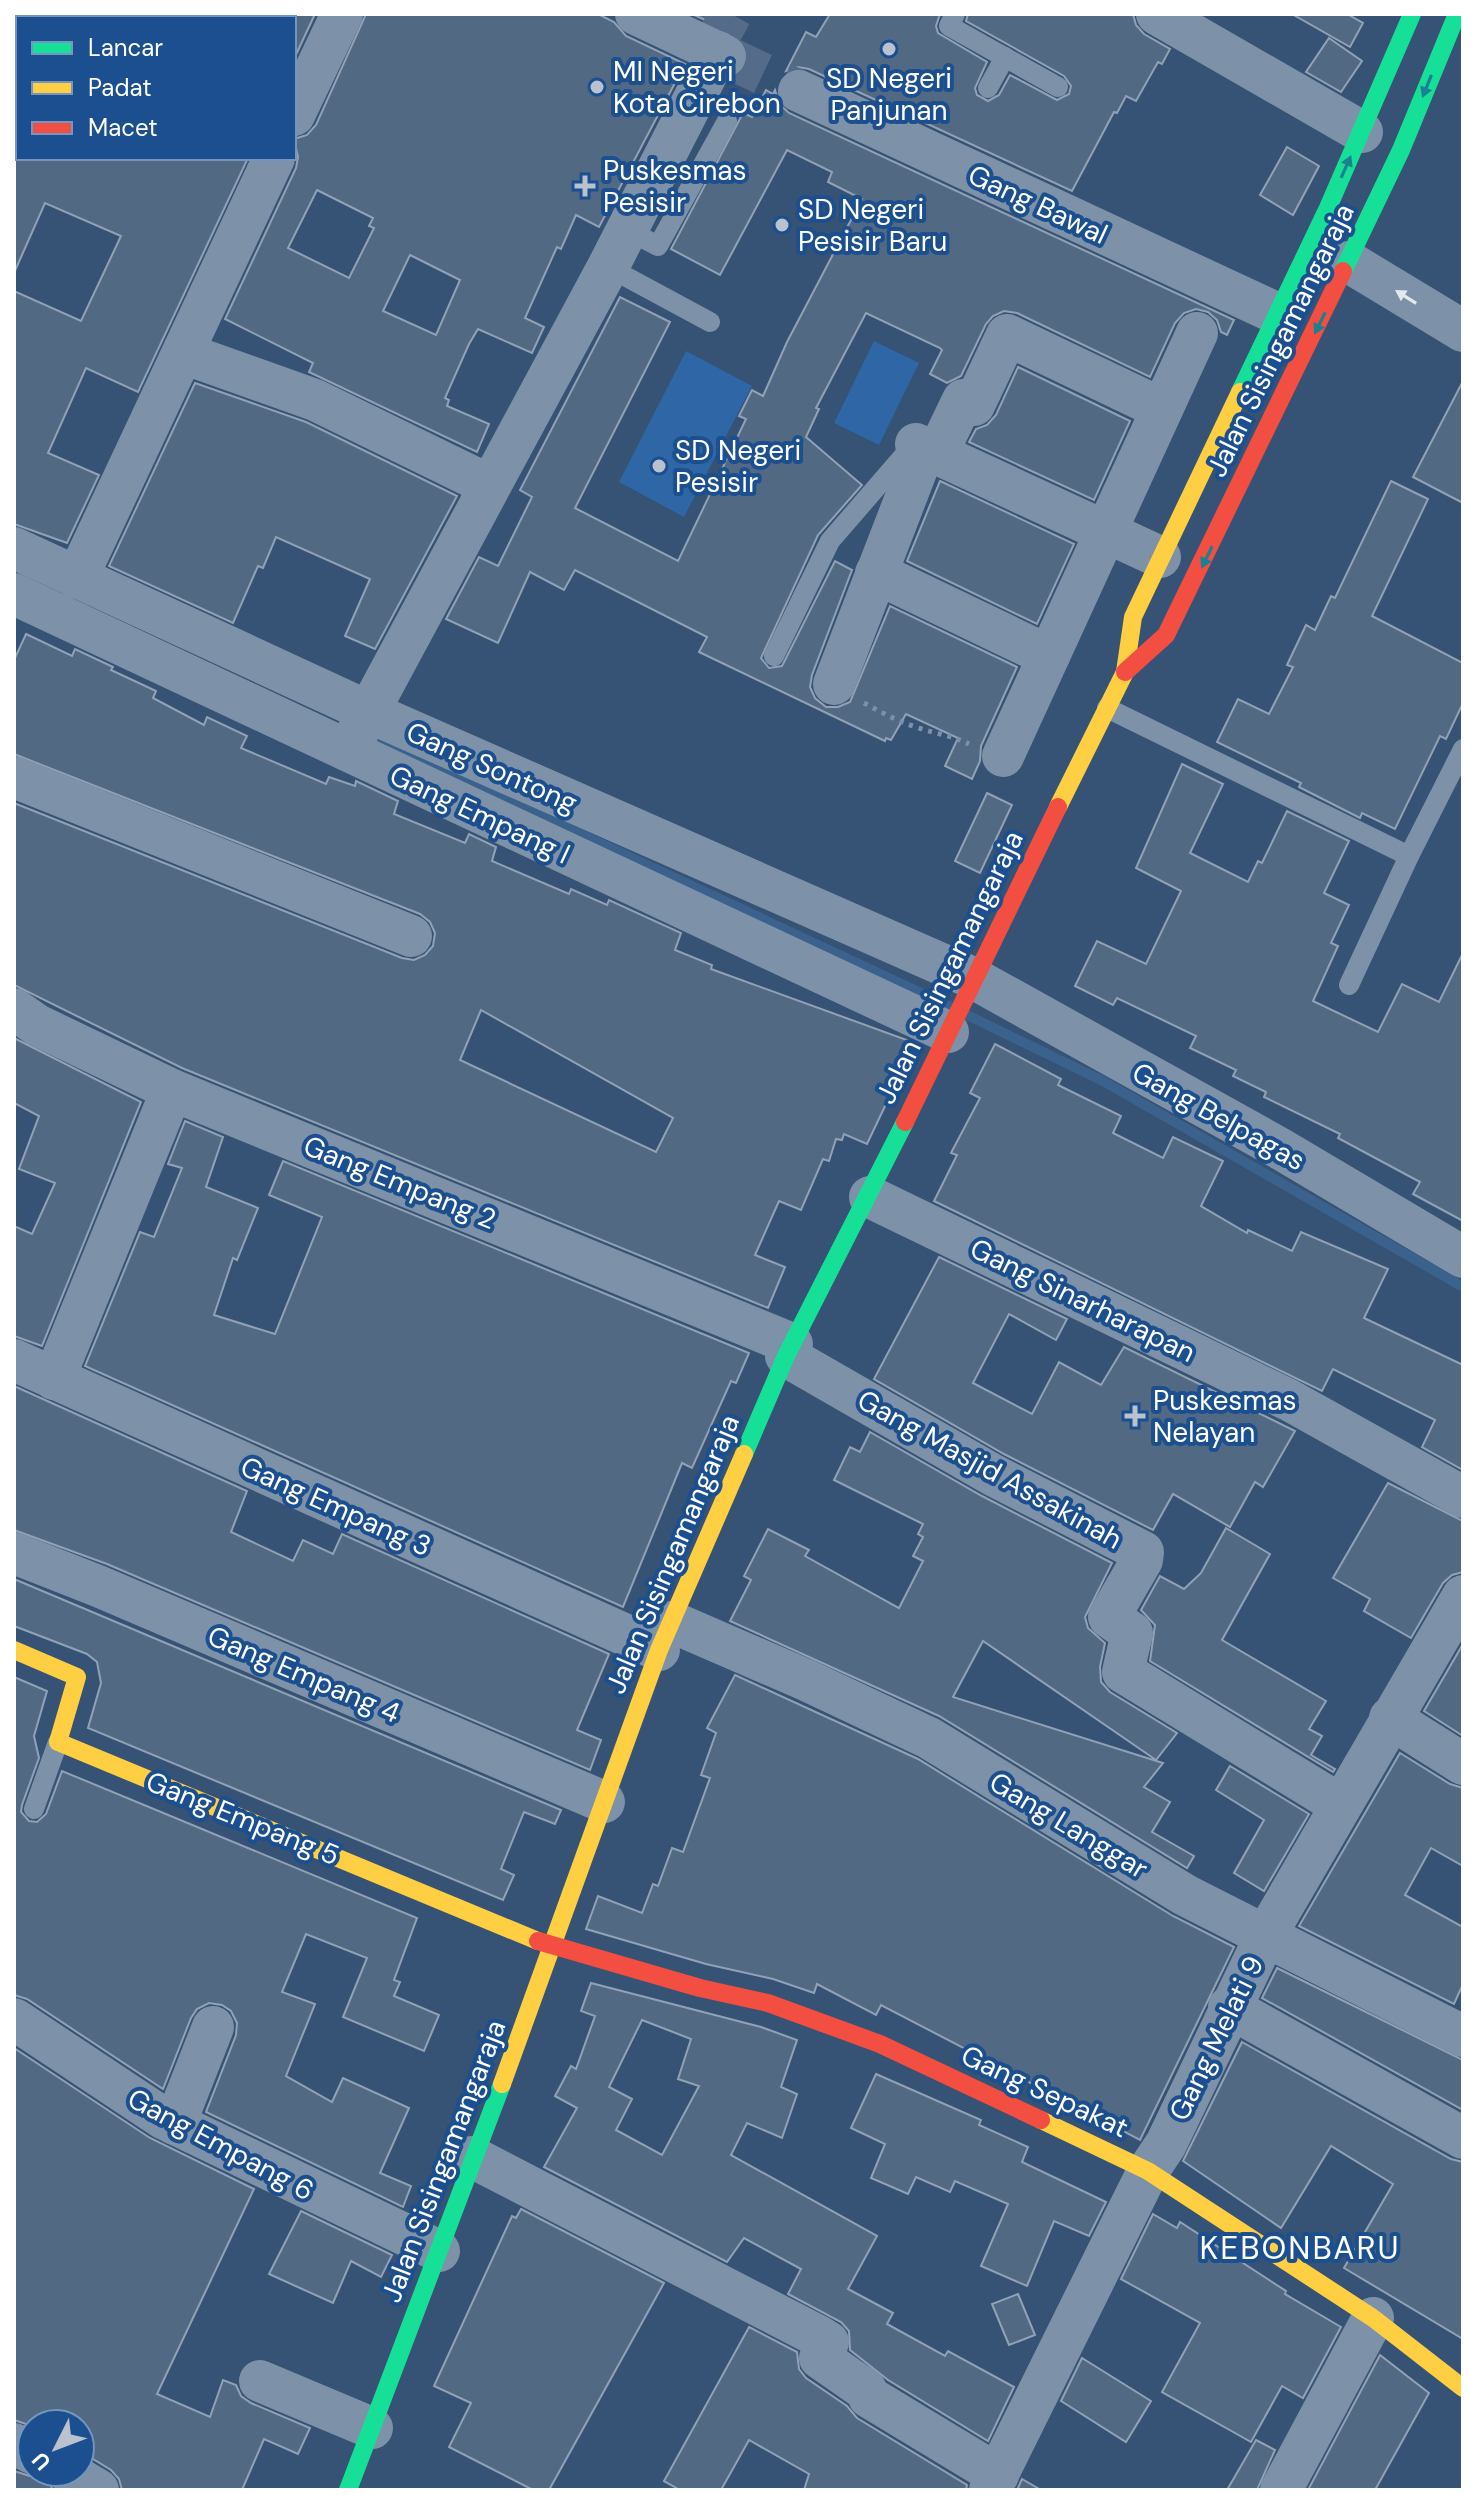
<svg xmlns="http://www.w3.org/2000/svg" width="1477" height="2504" viewBox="0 0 1477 2504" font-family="'DM Sans',sans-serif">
	<rect width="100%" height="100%" fill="#365274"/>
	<!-- green -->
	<g fill="#2f66a5">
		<path d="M874 341 919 363 879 445 834 423Z"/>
		<path d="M686 351 752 386 684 517 619 482Z"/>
	</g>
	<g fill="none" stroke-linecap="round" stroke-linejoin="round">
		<!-- stream -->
		<g stroke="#3b618d" stroke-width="10">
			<path d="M373 737 949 1006"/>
			<path d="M967 1015 1103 1081 1463 1287"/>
		</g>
	</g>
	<!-- building -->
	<g fill="#526984" stroke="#92a2b6" stroke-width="2" fill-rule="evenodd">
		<path d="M294 14H315L294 59Z"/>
		<path d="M366 14H598L614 22 626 36 685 64 599 227 576 215 561 249 557 247 525 318 544 327 532 353 478 329 469 344 445 398 449 400 447 406 489 424 477 452 309 372 313 363 225 319 296 168 298 157 294 139 307 135 316 125ZM317 190 373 218 369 226 374 228 349 278 288 248ZM410 255 460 280 436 335 383 311Z"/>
		<path d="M692 14H719L714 24Z"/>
		<path d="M830 14H940L936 26 938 33 987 62 975 88 977 95 988 101 999 95 1010 75 1057 100 1069 94 1071 86 1064 76 966 21 968 14H1133L1136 25 1144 34 1170 49 1162 64 1158 62 1136 101 1126 96 1117 113 1114 112 1072 191 809 69 798 67 786 71 806 32 816 37Z"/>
		<path d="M1292 14H1347L1363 23 1350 47Z"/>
		<path d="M1329 38 1362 61 1341 92 1306 72Z"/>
		<path d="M766 90 773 94 775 90 779 104 789 113 1234 320 1227 335 1221 332 1217 320 1208 312 1196 309 1184 313 1175 323 1150 377 1017 313 1004 311 993 316 986 324 961 376 947 383 930 374 942 350 940 348 866 313 816 408 819 409 806 437 862 485 818 535 761 658 769 668 782 666 835 561 852 570 812 675 810 687 815 698 826 707H838L850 702 890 606 1017 667 981 746 980 761 972 779 945 766 958 738 906 714 891 740 886 738 885 741 699 652 707 637 575 570 564 590 530 572 498 643 446 619 479 557 498 566 532 497 520 490 620 297 670 322 575 508 678 561 746 419 739 416 752 390 763 396 787 342 862 199 828 182 832 172 787 150 720 275 671 249 743 113 752 117Z"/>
		<path d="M1287 147 1319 166 1293 215 1260 195Z"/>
		<path d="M14 158H248L138 392 86 368 48 453 99 475 67 543 14 524V291L81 321 121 236 45 203 14 273Z"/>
		<path d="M1018 367 1130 421 1094 500 969 442 976 429 987 425 996 415Z"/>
		<path d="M1463 381V503L1413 477Z"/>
		<path d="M195 383 306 422 457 496 375 649 345 636 370 579 276 537 263 568 258 566 233 623 109 566Z"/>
		<path d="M940 481 1074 544 1037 624 907 561Z"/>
		<path d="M1391 481 1428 499 1372 616 1463 663V703L1446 739 1440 736 1395 829 1362 813 1360 818 1299 787 1301 783 1217 742 1238 699 1269 714 1293 667 1287 665 1306 625 1315 630 1331 596 1335 598Z"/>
		<path d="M26 634 72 656 75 649 113 667 111 670 156 691 153 698 204 725 207 717 247 736 241 748 326 784 329 777 355 786 356 781 398 801 394 814 465 843 469 834 496 847 492 861 569 894 571 889 607 905 609 900 681 933 675 950 712 965 711 969 915 1043 867 1144 844 1134 842 1140 836 1139 829 1161 823 1159 801 1210 779 1201 755 1255 785 1267 768 1308 182 1068 14 985V803L402 958 414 960 425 955 433 946 435 933 430 922 420 914 14 754V660ZM481 1010 673 1118 656 1152 460 1060Z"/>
		<path d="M1182 764 1223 784 1190 853 1248 882 1258 861 1262 863 1287 811 1349 841 1324 893 1349 905 1331 943 1338 946 1313 1001 1378 1032 1402 984 1439 1002 1463 953V1221L1413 1194 1420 1182 1338 1138 1340 1134 1264 1097 1266 1092 1233 1076 1236 1070 1190 1048 1196 1036 1117 998 1113 1005 1075 986 1097 941 1146 964 1181 891 1136 868Z"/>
		<path d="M987 793 1012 805 980 873 955 861Z"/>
		<path d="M14 1038 141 1102 42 1346 14 1336V1226L32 1234 55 1183 19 1169 39 1116 14 1103Z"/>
		<path d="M995 1044 1061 1079 1058 1085 1121 1116 1113 1133 1163 1158 1173 1137 1223 1161 1201 1206 1247 1233 1248 1230 1292 1251 1301 1232 1388 1269 1364 1318 1463 1365V1470L1422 1447 1435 1420 1333 1369 1322 1391 934 1201 957 1155 951 1153 980 1098 970 1093Z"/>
		<path d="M185 1121 223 1137 206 1187 258 1208 237 1260 233 1258 214 1315 275 1334 322 1217 269 1195 283 1161 749 1353 736 1383 731 1381 692 1468 682 1463 623 1607 85 1366 140 1232 154 1237 182 1168 168 1164Z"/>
		<path d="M939 1257 1067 1319 1056 1340 1009 1314 973 1383 1032 1414 1059 1362 1101 1385 1124 1347 1295 1431 1263 1487 1255 1482 1230 1527 1173 1494 1153 1530 1004 1454 874 1379Z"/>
		<path d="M14 1386 247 1491 231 1532 293 1561 303 1540 333 1554 342 1534 609 1654 577 1730 601 1740 590 1770 107 1564 14 1530Z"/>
		<path d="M870 1432 982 1496 1112 1563 1085 1617 1088 1628 1105 1643 1100 1667 1101 1682 1110 1692 1177 1733 1156 1760 983 1641 953 1697 1163 1763 1144 1787 1170 1802 1152 1832 1194 1856 1187 1868 939 1716 730 1621 751 1580 744 1576 768 1529 809 1550 805 1556 899 1608 923 1561 913 1556 923 1537 918 1534 923 1524 834 1480 850 1447 860 1452Z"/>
		<path d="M1388 1483 1463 1521V1572L1452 1575 1443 1583 1411 1638 1364 1611 1370 1599 1333 1578Z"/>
		<path d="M1226 1528 1270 1554 1222 1640 1326 1701 1309 1729 1322 1736 1311 1755 1335 1769 1333 1772 1150 1661 1155 1625 1141 1610 1160 1576 1184 1589 1201 1573Z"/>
		<path d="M14 1579 561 1810 555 1824 524 1812 501 1869 514 1875 503 1900 88 1728 101 1683 97 1662 87 1654 14 1626Z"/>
		<path d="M1463 1644V1736L1424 1711Z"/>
		<path d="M735 1675 918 1759 1173 1916 1234 1947 1140 2140 881 2005 876 2015 817 1984 814 1993 773 1979 706 1964 586 1929 598 1896 642 1913 653 1884 658 1886 672 1848 683 1852 710 1778 701 1775 716 1733 707 1728Z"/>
		<path d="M14 1677 47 1691 34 1736 39 1758 22 1805 21 1812 29 1821 37 1822 46 1814 62 1771 417 1918 394 1980 400 1982 394 1996 439 2015 424 2051 343 2017 367 1958 306 1934 282 1992 315 2004 286 2076 332 2102 343 2078 409 2108 380 2173 411 2186 403 2207 206 2112 236 2035 237 2023 231 2011 222 2005 209 2003 197 2009 191 2018 163 2089 27 1999 14 1995Z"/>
		<path d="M1400 1753 1450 1784 1463 1788V1866L1431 1848 1405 1895 1463 1927V1984L1454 2004 1299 1926Z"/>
		<path d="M1230 1766 1309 1814 1264 1891 1234 1873 1264 1820 1216 1790Z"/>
		<path d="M1277 1968 1463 2060V2110L1262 1998Z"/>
		<path d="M591 1983 761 2027 797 2040 781 2087 797 2094 782 2138 747 2123 731 2155 877 2236 848 2289 893 2313 887 2324 945 2356 948 2351 1014 2387 988 2441 888 2380 850 2350 849 2331 841 2322 788 2294 801 2269 744 2238 727 2262 544 2167 577 2108 555 2096 571 2066 576 2069 595 2016 581 2011ZM642 2020 691 2039 678 2079 699 2086 662 2155 616 2130 632 2099 609 2087Z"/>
		<path d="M1242 2042 1451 2159 1463 2162V2339L1344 2268 1393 2184 1331 2146 1281 2228 1183 2161Z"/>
		<path d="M14 2048 150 2138 254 2189 157 2394 210 2417 223 2380 236 2385 241 2396 251 2403 310 2428 298 2454 264 2439 242 2490H122L119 2479 111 2470 80 2451V2424L32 2426 14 2420Z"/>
		<path d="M876 2074 981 2120 979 2125 1028 2147 1022 2162 1106 2202 1089 2236 1054 2221 1027 2286 981 2266 1008 2204 955 2181 950 2192 916 2177 908 2194 871 2178 885 2144 851 2128Z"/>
		<path d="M521 2209 664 2283 549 2490H533L449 2447 471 2403 434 2386 512 2216 516 2218Z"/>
		<path d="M301 2211 392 2255 381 2277 351 2261 333 2303 269 2274Z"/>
		<path d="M1153 2214 1177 2228 1180 2222 1286 2291 1285 2294 1341 2327 1303 2398 1282 2386 1251 2442 1162 2392 1200 2323 1121 2279Z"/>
		<path d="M1018 2294 1035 2335 1009 2345 992 2304Z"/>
		<path d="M749 2327 797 2352 799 2369 806 2378 847 2406 857 2418 967 2485 966 2490H804L809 2474 749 2440 721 2490H680L664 2481Z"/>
		<path d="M1380 2355 1429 2393 1375 2490H1308Z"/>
		<path d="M1082 2358 1151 2401 1126 2442 1061 2401Z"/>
		<path d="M1256 2440 1275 2450 1257 2490H1227Z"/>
		<path d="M14 2471 33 2477 44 2473 53 2490H14Z"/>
		<path d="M1022 2479 1041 2490H1017Z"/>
	</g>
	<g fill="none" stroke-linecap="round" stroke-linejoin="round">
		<!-- street-tunnel -->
		<g stroke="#546c89" stroke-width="42" stroke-dasharray="42 21" stroke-linecap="butt">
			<path d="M714 45 731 14"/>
			<path d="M725 56 799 91"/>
		</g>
		<!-- path -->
		<path stroke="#7d92a8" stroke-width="5" stroke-dasharray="4 6" stroke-linecap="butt" d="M864 703C881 712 897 721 916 727 935 734 951 735 969 744"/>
		<!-- lane -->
		<g stroke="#7d92a8" stroke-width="20">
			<path d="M955 14 949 26 1058 87"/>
			<path d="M988 88 1005 57"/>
			<path d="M627 230 658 246 727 121"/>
			<path d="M608 267 710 322"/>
			<path d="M774 656 830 541 913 445"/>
			<path d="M1107 708 1409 856 1349 985"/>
			<path d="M1409 856 1463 749"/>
			<path d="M34 1809 58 1742"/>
		</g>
		<!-- street -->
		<g stroke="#7d92a8" stroke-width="42">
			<path d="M636 14 725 56"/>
			<path d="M1157 14 1362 132"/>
			<path d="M799 91 1278 314"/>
			<path d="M294 115 342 14"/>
			<path d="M1349 262 1463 331"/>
			<path d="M183 353 315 400 489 485"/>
			<path d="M916 444 1160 557"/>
			<path d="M937 454 963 400 974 405 1007 335 1162 409"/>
			<path d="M14 548 380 717 973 978 1279 1148 1463 1257"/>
			<path d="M876 573 1049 656"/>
			<path d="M77 578 274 158"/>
			<path d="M14 594 948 1032"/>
			<path d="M834 684 925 448"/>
			<path d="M355 737 608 267 718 52"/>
			<path d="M1003 756 1197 333"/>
			<path d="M14 777 411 936"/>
			<path d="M14 1009 37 1025 172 1090 792 1344"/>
			<path d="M870 1197 1289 1400 1463 1497"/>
			<path d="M786 1356 993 1475 1143 1552 1142 1560 1109 1617 1132 1633 1123 1672 1339 1804"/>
			<path d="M14 1360 659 1650"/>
			<path d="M54 1379 172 1090"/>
			<path d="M14 1553 98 1586 604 1802"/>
			<path d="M672 1622 806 1680 929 1738 1185 1895 1463 2036"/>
			<path d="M1390 1718 1463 1764"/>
			<path d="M1229 2007 1463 2138"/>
			<path d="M14 2019 163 2118 439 2251"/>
			<path d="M175 2124 213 2027"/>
			<path d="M472 2157 820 2337 828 2342 820 2358 866 2390 869 2397 998 2475"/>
			<path d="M260 2381 372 2428"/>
			<path d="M14 2444 32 2453"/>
			<path d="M68 2472 98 2490"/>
			<path d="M990 2490 1148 2171 1166 2144 1266 1935 1463 1596"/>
			<path d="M1281 2490 1373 2318"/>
		</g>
		<!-- fast -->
		<g stroke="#16e098" stroke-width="18">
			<path d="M1343 271 1401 150 1457 14"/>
			<path d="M1240 392 1327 210 1412 14"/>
			<path d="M744 1454 786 1356 905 1122"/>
			<path d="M348 2490 502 2084"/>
		</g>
		<!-- slow -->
		<g stroke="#ffcf43" stroke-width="18">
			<path d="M1058 807 1125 672 1133 617 1240 392"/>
			<path d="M14 1650 77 1677 58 1742 538 1941"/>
			<path d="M502 2084 659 1650 744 1454"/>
			<path d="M1041 2120 1148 2171 1373 2318 1463 2388"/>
		</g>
		<!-- jam -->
		<g stroke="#f24e42" stroke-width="18">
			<path d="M1125 672 1166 635 1343 271"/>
			<path d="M905 1122 1058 807"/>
			<path d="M538 1941 700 1988 768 2003 880 2044 1041 2120"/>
		</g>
	</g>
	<!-- one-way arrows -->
	<defs><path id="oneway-solid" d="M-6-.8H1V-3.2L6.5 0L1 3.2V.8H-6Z" transform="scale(2)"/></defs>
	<g fill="#198292">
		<use href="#oneway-solid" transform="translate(1427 86) rotate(112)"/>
		<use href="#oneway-solid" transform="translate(1346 167) rotate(-66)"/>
		<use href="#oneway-solid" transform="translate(1320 323) rotate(116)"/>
		<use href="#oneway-solid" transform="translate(1207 557) rotate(116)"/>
	</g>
	<use fill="#e5e9ee" href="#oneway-solid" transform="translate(1406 297) rotate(-148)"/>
	<!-- markers -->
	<g fill="#b9c2ce" stroke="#1b4f8f" stroke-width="3">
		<circle cx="889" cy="49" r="8"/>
		<circle cx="597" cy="87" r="8"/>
		<path d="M581 174h8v8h8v8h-8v8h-8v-8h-8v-8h8z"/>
		<circle cx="782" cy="225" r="8"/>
		<circle cx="659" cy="466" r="8"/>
		<path d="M1131 1404h8v8h8v8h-8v8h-8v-8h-8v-8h8z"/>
	</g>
	<g text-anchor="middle" stroke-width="8" stroke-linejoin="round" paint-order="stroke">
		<!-- poi labels -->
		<g font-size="28" fill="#fff" stroke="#1b4f8f" text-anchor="start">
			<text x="613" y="81">MI Negeri<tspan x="613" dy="32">Kota Cirebon</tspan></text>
			<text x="889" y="88" text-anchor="middle">SD Negeri<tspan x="889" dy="32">Panjunan</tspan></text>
			<text x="603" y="180">Puskesmas<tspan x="603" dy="32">Pesisir</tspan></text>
			<text x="798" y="219">SD Negeri<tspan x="798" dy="32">Pesisir Baru</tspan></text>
			<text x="675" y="460">SD Negeri<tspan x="675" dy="32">Pesisir</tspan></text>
			<text x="1153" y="1410">Puskesmas<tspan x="1153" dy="32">Nelayan</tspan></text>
		</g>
		<!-- street labels -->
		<g font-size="28" fill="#fff" stroke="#1b4f8f">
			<text transform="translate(1038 204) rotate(25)" y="10">Gang Bawal</text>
			<text transform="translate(1280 340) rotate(-64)" y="10">Jalan Sisingamangaraja</text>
			<text transform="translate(492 767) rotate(24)" y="10">Gang Sontong</text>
			<text transform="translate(480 814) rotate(25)" y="10">Gang Empang I</text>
			<text transform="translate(949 967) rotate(-64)" y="10">Jalan Sisingamangaraja</text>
			<text transform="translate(1219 1116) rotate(29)" y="10">Gang Belpagas</text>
			<text transform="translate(400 1182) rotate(22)" y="10">Gang Empang 2</text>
			<text transform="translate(1083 1300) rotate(26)" y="10">Gang Sinarharapan</text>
			<text transform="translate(990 1469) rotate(29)" y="10">Gang Masjid Assakinah</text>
			<text transform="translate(336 1506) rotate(24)" y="10">Gang Empang 3</text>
			<text transform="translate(672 1554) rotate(-67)" y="10">Jalan Sisingamangaraja</text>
			<text transform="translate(304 1674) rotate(23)" y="10">Gang Empang 4</text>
			<text transform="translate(243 1818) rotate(22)" y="10">Gang Empang 5</text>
			<text transform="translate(1069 1825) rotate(31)" y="10">Gang Langgar</text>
			<text transform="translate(1216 2038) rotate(-64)" y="10">Gang Melati 9</text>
			<text transform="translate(1045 2091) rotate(25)" y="10">Gang Sepakat</text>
			<text transform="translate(221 2144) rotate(28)" y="10">Gang Empang 6</text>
			<text transform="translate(443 2161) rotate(-69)" y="10">Jalan Sisingamangaraja</text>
		</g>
		<!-- quarter labels -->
		<g font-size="32" letter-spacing="2" fill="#fff" stroke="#1b4f8f">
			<text x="1300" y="2259">KEBONBARU</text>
		</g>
	</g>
	<!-- border -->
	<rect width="1477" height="2504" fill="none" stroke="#ffffff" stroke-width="32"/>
	<!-- legend -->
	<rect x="16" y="16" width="280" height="144" fill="#1b4f8f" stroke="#7695bc" stroke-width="2"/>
	<rect x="32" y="42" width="40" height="12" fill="#16e098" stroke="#7695bc" stroke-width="2"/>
	<text x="88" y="56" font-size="24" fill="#ffffff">Lancar</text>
	<rect x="32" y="82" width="40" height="12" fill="#ffcf43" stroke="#7695bc" stroke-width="2"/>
	<text x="88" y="96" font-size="24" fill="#ffffff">Padat</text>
	<rect x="32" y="122" width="40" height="12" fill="#f24e42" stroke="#7695bc" stroke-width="2"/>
	<text x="88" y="136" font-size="24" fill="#ffffff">Macet</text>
	<!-- north arrow -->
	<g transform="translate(56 2448) rotate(228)"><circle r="38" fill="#1b4f8f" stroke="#7695bc" stroke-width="2"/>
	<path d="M0-6L14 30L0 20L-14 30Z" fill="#b9c2ce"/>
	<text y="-12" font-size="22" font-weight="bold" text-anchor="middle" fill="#ffffff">U</text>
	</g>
</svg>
